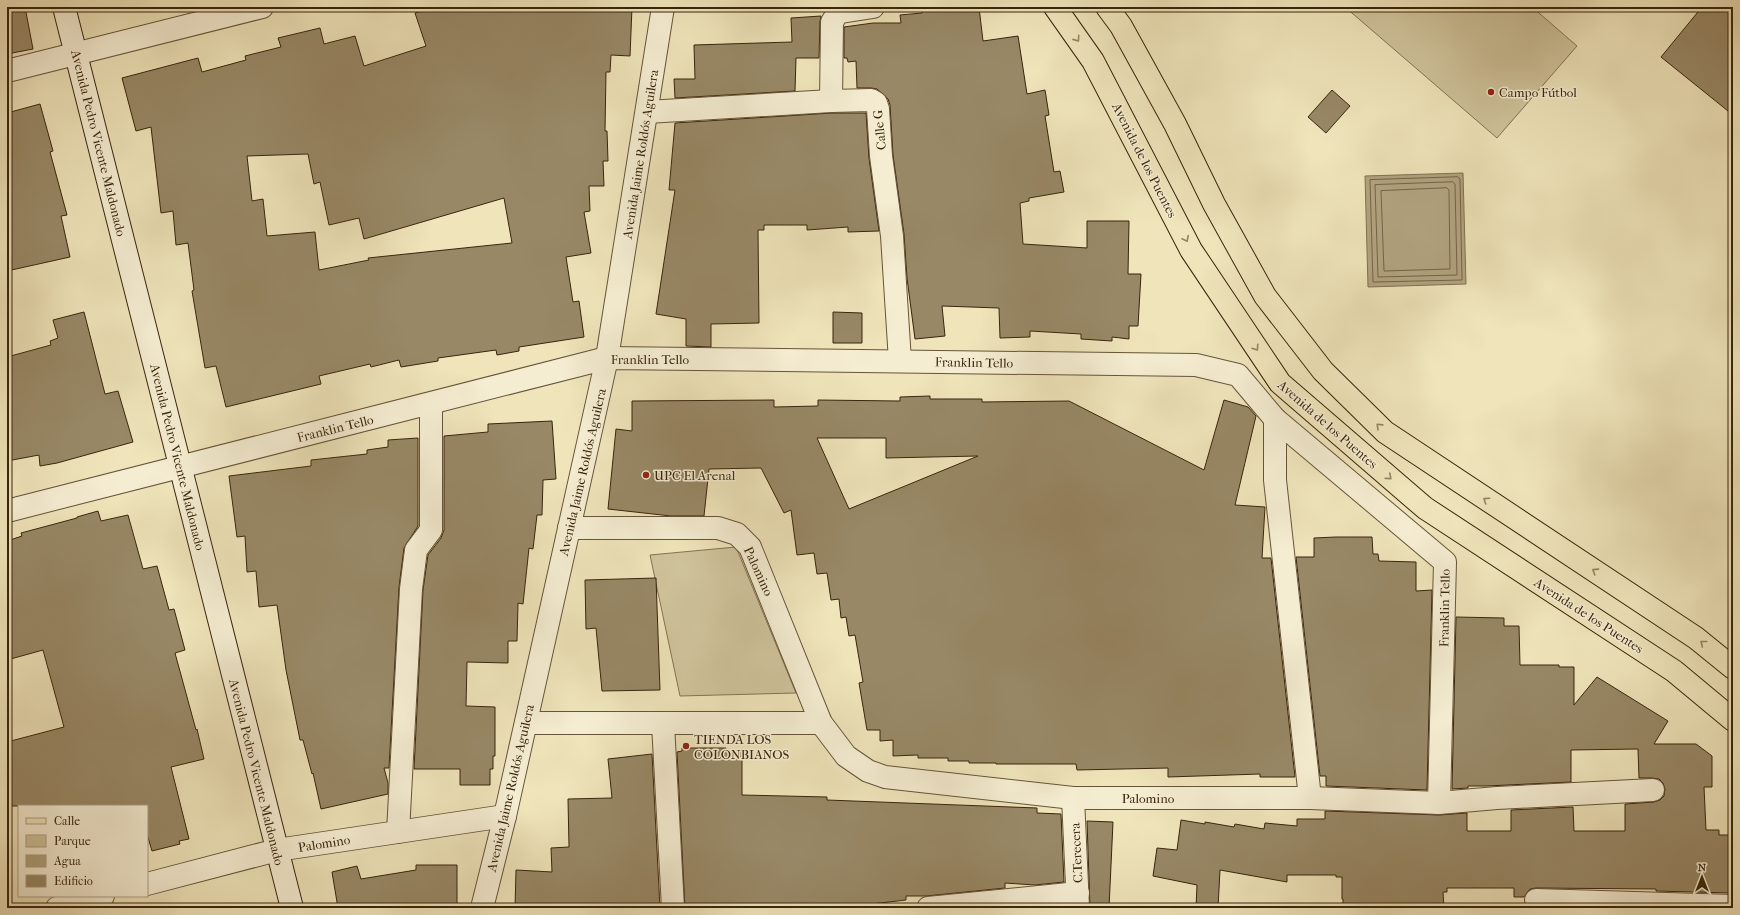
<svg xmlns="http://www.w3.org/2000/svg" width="1740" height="915" viewBox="0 0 1740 915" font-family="'IM FELL French Canon',serif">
	<rect width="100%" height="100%" fill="#efe4ba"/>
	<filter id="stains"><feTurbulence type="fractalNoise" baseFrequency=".005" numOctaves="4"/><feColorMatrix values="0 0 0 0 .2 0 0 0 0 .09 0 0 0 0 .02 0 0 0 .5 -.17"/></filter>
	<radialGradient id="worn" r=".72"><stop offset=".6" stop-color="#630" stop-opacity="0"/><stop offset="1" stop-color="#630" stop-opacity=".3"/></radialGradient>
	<!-- green -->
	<g fill="#d0c49c" stroke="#847454">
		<path d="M1345 7H1532L1577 46 1497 138Z"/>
		<path d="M736 547 796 693 680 696 650 555Z"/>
	</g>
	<!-- water -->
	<path fill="#b1a37f" stroke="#817151" d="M1463 173 1466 284 1368 287 1365 176Z"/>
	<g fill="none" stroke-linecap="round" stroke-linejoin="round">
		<!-- shore -->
		<g stroke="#756446" stroke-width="1">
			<path d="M1458 177 1460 179 1462 280 1373 282 1370 180Z"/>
			<path d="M1453 182 1455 184 1457 275 1378 277 1375 185Z"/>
			<path d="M1447 188 1449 190 1450 269 1384 271 1381 191Z"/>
		</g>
	</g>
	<!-- building -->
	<g fill="#988866" stroke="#39250c" fill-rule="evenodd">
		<path d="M7 7H25L33 49 7 54Z"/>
		<path d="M436 7H632L630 56 611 55 610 72H606L605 131H607L608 161H603L604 186H589L590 211 584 212 591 253 566 257 573 302 579 301 584 337 519 347V351L497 355 496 350 438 358V361L401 367 399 360 371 367 370 364 319 376 321 384 226 407 216 366 205 368 192 291 194 290 188 243 176 245 173 211 161 213 151 127 136 131 122 78 198 58 202 72 246 60 245 56 281 47 278 38 320 28 324 44 355 36 364 66 426 46 415 13ZM308 154 314 184 320 182 329 225 359 218 364 239 504 198 512 243 368 258 369 260 319 270 315 232 267 236 263 199 252 201 247 156Z"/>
		<path d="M952 7H979L983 41 1018 36 1027 94 1045 90 1049 115 1045 116 1054 172 1060 171 1064 192 1029 198V201L1020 203 1023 244 1087 248V221H1129L1128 274H1141L1138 326H1129V339L1112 337V341L1081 339V334L1030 331V337L1000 338 999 308 942 306 945 336 915 339 907 278 904 234 893 155 890 105 888 99 877 89 871 88H857L856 61 848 62 847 58H844V27L873 23H901L900 15 922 13V10L952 9Z"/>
		<path d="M1702 7H1733V115L1661 57Z"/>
		<path d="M821 16 820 22 819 58H796L795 91 675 98 674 79H695L694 45 792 42 791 18Z"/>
		<path d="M1332 90 1350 106 1326 133 1308 117Z"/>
		<path d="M40 104 53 151 50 152 67 215 61 216 70 257 7 271V113Z"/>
		<path d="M832 113H866L869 158 879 231 848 232V227L807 230V225H764V230H758L759 323 711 324V347L686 346V319L656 314 675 190H669L675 123Z"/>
		<path d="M84 312 105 394 118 391 133 442 57 463 40 466 39 455 7 461V357L51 345 50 341 58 338 53 320Z"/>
		<path d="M833 312 862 313V343H833Z"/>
		<path d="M930 396V399H982V402L1069 401 1204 470 1224 400 1248 407 1256 416 1235 505 1265 507 1262 558H1271L1295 777H1260V774L1168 777V768L1077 770 1076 764H996V763H969V761H948V758H918V755L893 756V740L880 741V730H867L859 683 863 682 855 635 849 636 846 617 841 618 839 599 831 600 827 573 817 574 814 553 797 555 791 510 784 513 761 468 709 469 704 516H671L608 509 616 429 632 431V401L774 400V407L818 406V400L900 401V397ZM817 438H886V458L978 456 849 509Z"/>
		<path d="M552 421 556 479 543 480 542 515H537L533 549 529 548 523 604 518 603 517 641H508V663L467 662 466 706 495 707V756H493V769H490V785H460V769H414L423 590 428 555 441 538 444 530V436L488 432V424Z"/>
		<path d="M418 438V526L404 548 399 587 389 768H384L388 783V794L321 809 313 773 312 774 303 740H300L286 670 277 605 259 607 256 571 247 572 245 536 237 537 229 476 311 466V460L367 454V450L388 447V440Z"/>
		<path d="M98 511 101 521 128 515 143 569 157 566 169 610 174 609 185 650 175 653 196 730 197 729 204 759 171 767 189 839 179 841 180 844 152 851 147 834V806H7V742L64 727 43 650 7 660V541L22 536 21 533 77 518V517Z"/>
		<path d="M1336 537H1372L1373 554H1378L1379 561 1416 562V591L1432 590 1427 790 1326 786V776H1320L1296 557H1314V538Z"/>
		<path d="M656 578 660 690 602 691 596 628 586 629 585 580Z"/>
		<path d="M1456 617 1504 618V626H1519L1520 665H1559V667H1574V705L1597 677 1668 721 1654 744H1696L1712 756V787H1704L1706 830H1719V835H1732L1731 893 1656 891V889L1536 888 1530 889 1524 897H1514V888H1447V892H1443L1444 908H1343V899H1342V877H1336V875H1287V882L1220 870 1218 908H1196L1197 885 1153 876 1157 848 1177 850 1181 820 1205 824V822L1234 827 1235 824 1264 829 1265 823 1297 826V819H1325V811L1439 815 1467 813V831H1511V810L1573 807 1574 831H1625V804L1654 802 1660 800 1664 796 1665 789 1663 783 1659 779 1652 778H1639L1638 749 1571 750V782L1487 786H1468V788L1452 789Z"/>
		<path d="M682 748H726V751H742V795L827 797V800L1037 808V813L1061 814 1064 882 1035 885 1005 883V888L926 896H906V900L863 905 810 908H685L677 752 682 751Z"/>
		<path d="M652 754 660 908H515L516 870 552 872 551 848 569 847 568 799 612 798 608 759Z"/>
		<path d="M1087 821 1113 822 1109 908H1090Z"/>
		<path d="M416 865H457V908H338L332 872 357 866 361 879 416 870Z"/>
	</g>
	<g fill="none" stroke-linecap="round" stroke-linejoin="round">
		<defs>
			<g id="minor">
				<path d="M7 71 262 7"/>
				<path d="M831 101 832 22 837 14 841 12 873 7"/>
				<path d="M647 112 831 101 871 100 876 103 878 109 881 156 892 236 900 361"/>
				<path d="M1275 419 1445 562 1439 803"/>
				<path d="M7 511 607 358 1196 365 1238 375 1275 419V480L1310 798"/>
				<path d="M569 528H718L737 534 750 547 821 723 846 756 868 771 885 777 1073 798H1310L1439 803 1497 798 1653 790"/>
				<path d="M526 723H821"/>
				<path d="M663 724 673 908"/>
				<path d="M1073 798 1078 907"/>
				<path d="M398 832 411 589 416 550 431 530V404"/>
				<path d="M147 884 277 850 505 816"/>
				<path d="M1536 900 1733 906"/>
				<path d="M57 908 103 896"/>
				<path d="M928 908 1078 893"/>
			</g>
			<path id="tertiary" d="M482 908 505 816 607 358 663 7"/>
			<path id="secondary" d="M64 7 292 908"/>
			<g id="primary">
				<path d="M1055 7 1093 61 1191 250 1280 383 1425 508 1674 671 1733 720"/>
				<path d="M1107 7 1121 26 1175 124 1214 204 1265 296 1323 371 1385 432 1696 638 1733 668"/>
			</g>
		</defs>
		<!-- minor casing -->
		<use href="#minor" stroke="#665538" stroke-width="24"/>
		<!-- tertiary casing -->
		<use href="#tertiary" stroke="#665538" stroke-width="24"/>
		<!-- secondary casing -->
		<use href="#secondary" stroke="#39250c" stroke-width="24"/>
		<!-- primary casing -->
		<use href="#primary" stroke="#39250c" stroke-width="24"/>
		<!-- minor -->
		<use href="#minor" stroke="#f5edd2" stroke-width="22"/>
		<!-- tertiary -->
		<use href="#tertiary" stroke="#f5edd2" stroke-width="22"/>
		<!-- secondary -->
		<use href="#secondary" stroke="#f5edd2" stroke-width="22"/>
		<!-- primary -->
		<use href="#primary" stroke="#efe4ba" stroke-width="22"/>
	</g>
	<!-- one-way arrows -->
	<defs><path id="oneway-chevron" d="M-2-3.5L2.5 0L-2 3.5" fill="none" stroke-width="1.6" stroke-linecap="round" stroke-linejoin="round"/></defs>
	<g stroke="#948463">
		<use href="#oneway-chevron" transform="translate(1077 39) rotate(55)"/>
		<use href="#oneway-chevron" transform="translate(1186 239) rotate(63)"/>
		<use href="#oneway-chevron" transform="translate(1256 348) rotate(56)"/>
		<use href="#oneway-chevron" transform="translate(1379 426) rotate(-136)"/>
		<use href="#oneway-chevron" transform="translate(1389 477) rotate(41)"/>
		<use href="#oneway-chevron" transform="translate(1486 500) rotate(-146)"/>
		<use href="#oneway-chevron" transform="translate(1595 571) rotate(-147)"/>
		<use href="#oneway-chevron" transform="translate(1703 643) rotate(-141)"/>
	</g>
	<!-- markers -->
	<g fill="#8f2418" stroke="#f5edd2" stroke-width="1.5">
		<circle cx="1491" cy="92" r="4"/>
		<circle cx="646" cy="475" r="4"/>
		<circle cx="686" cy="746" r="4"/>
	</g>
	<g text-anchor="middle" stroke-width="3" stroke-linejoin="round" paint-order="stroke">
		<!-- poi labels -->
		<g font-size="13" fill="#39250c" stroke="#f5edd2" text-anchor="start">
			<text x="1499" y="97">Campo Fútbol</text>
			<text x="654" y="480">UPC El Arenal</text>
			<text x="694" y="744">TIENDA LOS<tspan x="694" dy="15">COLONBIANOS</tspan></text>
		</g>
		<!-- street labels -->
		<g font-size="13" fill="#39250c" stroke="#f5edd2">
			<text transform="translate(879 130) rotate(-96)" y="5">Calle G</text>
			<text transform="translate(99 143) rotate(76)" y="5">Avenida Pedro Vicente Maldonado</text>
			<text transform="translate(640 154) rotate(-81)" y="5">Avenida Jaime Roldós Aguilera</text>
			<text transform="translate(1145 160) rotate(63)" y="5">Avenida de los Puentes</text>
			<text x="650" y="364">Franklin Tello</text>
			<text transform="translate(974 362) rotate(1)" y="5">Franklin Tello</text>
			<text transform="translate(1328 424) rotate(41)" y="5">Avenida de los Puentes</text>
			<text transform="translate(335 428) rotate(-14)" y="5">Franklin Tello</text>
			<text transform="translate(178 457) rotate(76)" y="5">Avenida Pedro Vicente Maldonado</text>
			<text transform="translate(582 472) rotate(-77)" y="5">Avenida Jaime Roldós Aguilera</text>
			<text transform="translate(759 571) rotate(65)" y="5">Palomino</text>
			<text transform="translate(1444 608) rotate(-89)" y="5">Franklin Tello</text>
			<text transform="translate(1589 615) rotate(33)" y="5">Avenida de los Puentes</text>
			<text transform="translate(257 772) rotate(76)" y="5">Avenida Pedro Vicente Maldonado</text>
			<text transform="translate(510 788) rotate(-77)" y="5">Avenida Jaime Roldós Aguilera</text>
			<text x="1148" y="803">Palomino</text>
			<text transform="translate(324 843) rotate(-9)" y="5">Palomino</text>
			<text transform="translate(1076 853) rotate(-93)" y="5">C.Terecera</text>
		</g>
	</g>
	<!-- margin -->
	<rect width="1740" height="915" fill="none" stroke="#efe4ba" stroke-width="24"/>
	<rect x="8" y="8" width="1724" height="899" fill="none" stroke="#39250c" stroke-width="2"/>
	<rect x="12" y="12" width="1716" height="891" fill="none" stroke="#39250c"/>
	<!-- legend -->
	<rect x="18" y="805" width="130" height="92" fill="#f5edd2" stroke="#aa9d83"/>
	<rect x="26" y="818" width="20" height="6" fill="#efe4ba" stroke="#aa9d83"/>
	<text x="54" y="825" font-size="12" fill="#39250c">Calle</text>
	<rect x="26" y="835" width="20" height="12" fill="#d0c49c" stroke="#aa9d83"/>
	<text x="54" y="845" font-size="12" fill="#39250c">Parque</text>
	<rect x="26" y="855" width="20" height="12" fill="#b1a37f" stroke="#aa9d83"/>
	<text x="54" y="865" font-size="12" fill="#39250c">Agua</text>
	<rect x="26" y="875" width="20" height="12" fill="#988866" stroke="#aa9d83"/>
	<text x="54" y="885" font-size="12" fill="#39250c">Edificio</text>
	<!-- north arrow -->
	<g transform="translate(1702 877)" stroke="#f5edd2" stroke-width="3" paint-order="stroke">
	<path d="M0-3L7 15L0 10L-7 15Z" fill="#39250c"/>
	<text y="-6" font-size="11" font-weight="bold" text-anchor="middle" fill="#39250c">N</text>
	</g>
	<rect width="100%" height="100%" filter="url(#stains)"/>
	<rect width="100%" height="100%" fill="url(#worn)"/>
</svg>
